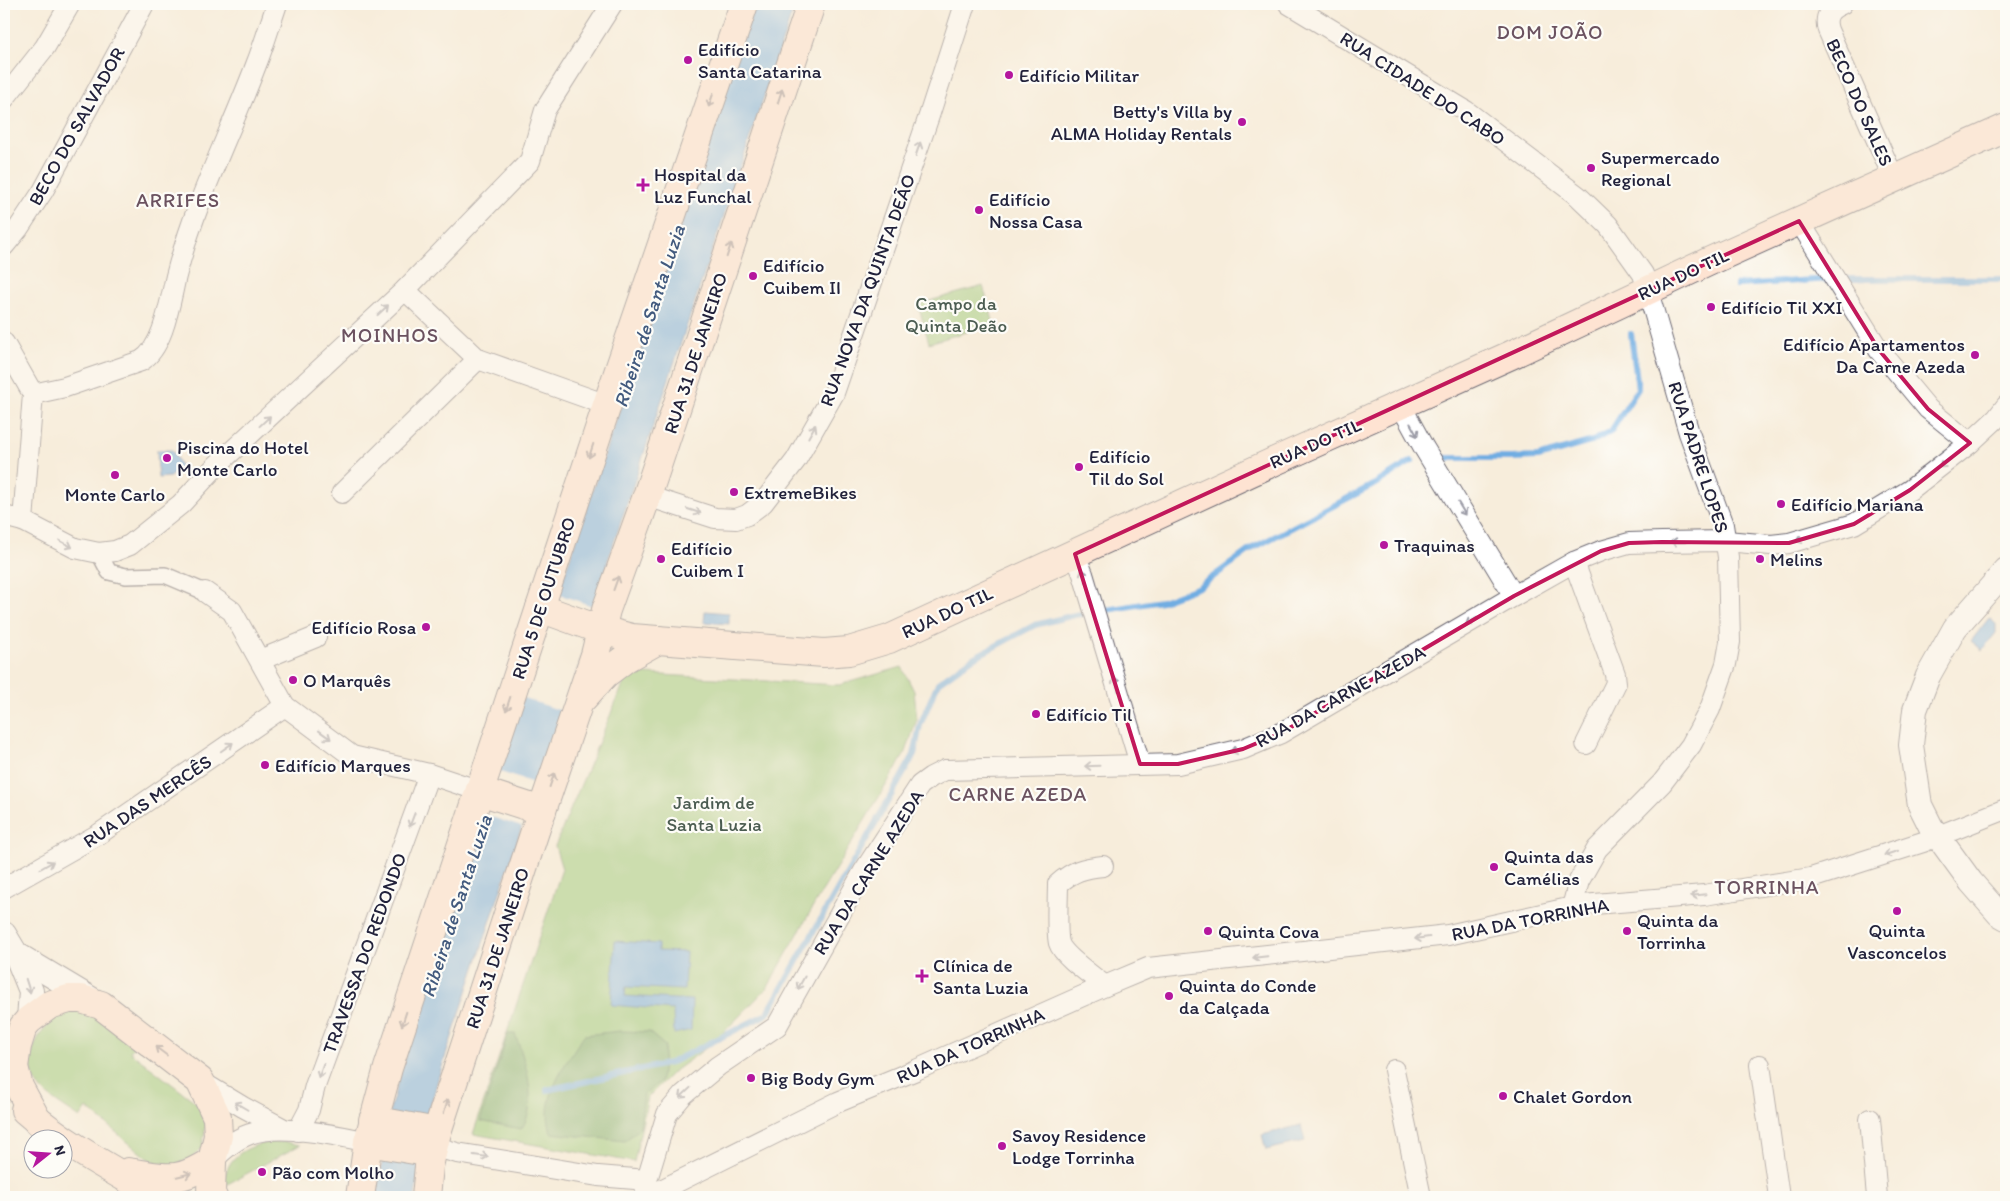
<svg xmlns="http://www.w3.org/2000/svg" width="2010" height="1201" viewBox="0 0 2010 1201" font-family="Itim,sans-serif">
	<rect width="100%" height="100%" fill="#fdfcf7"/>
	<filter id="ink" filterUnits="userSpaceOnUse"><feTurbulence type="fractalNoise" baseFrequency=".02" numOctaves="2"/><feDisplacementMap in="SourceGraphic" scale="10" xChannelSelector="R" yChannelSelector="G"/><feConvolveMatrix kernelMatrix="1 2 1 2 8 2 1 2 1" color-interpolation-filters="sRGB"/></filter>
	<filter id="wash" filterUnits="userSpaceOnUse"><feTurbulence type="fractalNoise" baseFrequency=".0096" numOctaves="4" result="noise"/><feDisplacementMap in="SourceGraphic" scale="20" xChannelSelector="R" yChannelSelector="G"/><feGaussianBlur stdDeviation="1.12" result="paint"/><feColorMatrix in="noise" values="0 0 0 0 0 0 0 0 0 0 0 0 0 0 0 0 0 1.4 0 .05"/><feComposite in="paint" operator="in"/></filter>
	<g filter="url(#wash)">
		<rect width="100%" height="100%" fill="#f7eddb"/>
		<!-- green -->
		<g fill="#98c979" stroke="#5d765a">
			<path d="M983 286 994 324 929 343 918 304Z"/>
			<path d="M902 667 914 691 917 719 906 752 817 900 768 987 713 1043 673 1072 648 1097 634 1162 473 1134 562 869 555 846 628 673 839 685Z"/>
			<path d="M77 1010 96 1015 136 1044 130 1052 198 1104 206 1125 202 1148 192 1158 175 1165 157 1163 148 1159 87 1108 80 1118C66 1108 45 1097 36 1082 23 1062 37 1030 56 1018 62 1013 70 1012 77 1010Z"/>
			<path d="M268 1142H286L300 1145 222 1187C227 1158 240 1149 268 1142Z"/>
		</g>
		<!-- forest -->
		<g fill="#7aad69" stroke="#4e6852">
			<path d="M620 1031 649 1032 665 1046 661 1081 644 1094 640 1128 625 1141 551 1133C550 1127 548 1120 548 1114 548 1087 570 1056 584 1035Z"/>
			<path d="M508 1034H515C525 1060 540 1105 521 1129L480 1121Z"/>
		</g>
		<!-- water -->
		<g fill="#71ade2" stroke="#4a688e">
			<path d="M755 4H795L608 560 598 608 536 784 439 1076 427 1118 415 1197H377L390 1109 423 998Z"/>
			<path d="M157 450H172L181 466 170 477 158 478Z"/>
			<path d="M705 611 729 613V624L704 622Z"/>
			<path d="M1989 618 1996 624V633L1982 650 1971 641Z"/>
			<path d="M615 941 658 944V951L686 952 684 990 626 987 625 996 692 1000 691 1030 674 1034 673 1010 611 1005Z"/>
			<path d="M1301 1125 1305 1141 1266 1150 1262 1135Z"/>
		</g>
		<!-- pier -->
		<g fill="#f7eddb">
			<path d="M555 593 598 608 562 711 521 697Z"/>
			<path d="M497 771 536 784 522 827 483 814Z"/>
		</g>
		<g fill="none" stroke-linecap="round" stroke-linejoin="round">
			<!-- stream -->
			<g stroke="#71ade2" stroke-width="6">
				<path d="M1840 279H2006"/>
				<path d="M1737 285 1830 279"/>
				<path d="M1435 458H1512L1538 457 1593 441 1611 431 1638 389 1631 334"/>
				<path d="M547 1090 670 1063 767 1014 914 755 920 725 938 683 973 658 1035 625 1075 615 1162 601 1199 587 1251 549 1375 484 1412 461"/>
			</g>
		</g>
	</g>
	<g filter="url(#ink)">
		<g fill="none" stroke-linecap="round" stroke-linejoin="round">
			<defs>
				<path id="pedestrian" d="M99 553 109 572 126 576 165 575 205 592"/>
				<g id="minor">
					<path d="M1289 4 1466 111 1578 196 1608 225 1643 274 1689 433 1723 525 1728 557 1730 642 1726 664 1710 709 1691 745 1662 783 1597 849 1579 881 1572 907"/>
					<path d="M1842 4C1829 9 1824 17 1828 30L1894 179"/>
					<path d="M4 99 45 47 70 4"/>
					<path d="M1799 221 1879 350 1928 409 1970 443"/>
					<path d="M4 246 18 229 43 191 144 4"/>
					<path d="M405 290 478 359 607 405"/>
					<path d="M4 343 33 394 23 521"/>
					<path d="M33 394 65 387 141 361C164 347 170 301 176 276 195 202 229 136 256 65 264 45 270 24 277 4"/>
					<path d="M1400 404 1424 448 1514 596"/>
					<path d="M342 493 478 359"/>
					<path d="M647 496 715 518 736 519 747 515 763 503 796 460 834 393 929 116 965 4"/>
					<path d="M4 516 23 521 75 548 99 553 115 551 130 545 181 504 216 466 405 290 530 161 545 110 612 4"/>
					<path d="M1075 554 1083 574 1140 764"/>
					<path d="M1574 562 1615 674 1616 683 1586 744"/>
					<path d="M205 592 232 611 285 706 352 756 429 774 480 791"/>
					<path d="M260 660 316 637"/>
					<path d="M1103 866C1083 868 1073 871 1058 884 1058 896 1056 932 1059 943 1063 956 1093 976 1105 986"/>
					<path d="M4 888 99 834 285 706"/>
					<path d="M1760 1065 1779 1197"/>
					<path d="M1394 1070 1421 1197"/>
					<path d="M200 1081 243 1107 284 1129"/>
					<path d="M1870 1119 1877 1197"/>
					<path d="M298 1131 309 1110 315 1086 429 774"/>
					<path d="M433 1146 457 1153 598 1176 647 1180"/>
					<path d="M212 1161C223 1150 235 1139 250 1134 279 1123 337 1135 368 1142"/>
					<path d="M645 1197 647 1180 667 1114 683 1095 718 1066 777 1026 864 871 920 785 931 777 945 770 1178 764 1243 749 1281 733 1514 596 1574 562 1601 551 1629 543 1662 542 1726 541 1771 545 1789 543 1854 524 1910 490 1970 443 1997 418 2006 406"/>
					<path d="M647 1197 838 1102 916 1070 1105 986 1148 968 1448 935 1582 905 1704 895 1811 878 1923 842 2006 809"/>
				</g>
				<g id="tertiary">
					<path d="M2006 570 1955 628 1928 676 1915 710 1911 745 1920 805 1931 827 1971 882 1999 914 2006 918"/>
					<path d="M4 934 16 954 31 991 29 1020"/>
					<path d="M16 954 96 1002"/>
				</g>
				<g id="secondary">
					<path d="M540 608 601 630 632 638 824 653 849 651 889 639 1273 462 1511 355 1708 262 2006 128"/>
					<path d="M583 698 605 674 626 658 658 640"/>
					<path d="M480 791 542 811"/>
					<path d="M25 1110C62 1143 116 1172 159 1197"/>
					<path d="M373 1120 437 1132"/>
					<path d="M38 1122 19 1087 14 1067 17 1046 23 1027 29 1020 49 1005 69 999H81L101 1005 200 1081 217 1117 218 1136 212 1161 211 1194 213 1197"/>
					<path d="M368 1142 432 1153"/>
					<path d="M128 1172C169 1178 176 1184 212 1161"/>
					<path d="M360 1197 368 1142 388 1068 607 405 744 4"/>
					<path d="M426 1197 429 1166 437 1132 535 831 595 655 606 610 647 496 811 4"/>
				</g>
			</defs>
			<!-- pedestrian casing -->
			<use href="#pedestrian" stroke="#6d6973" stroke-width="18"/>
			<!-- minor casing -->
			<use href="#minor" stroke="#6d6973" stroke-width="22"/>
			<!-- tertiary casing -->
			<use href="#tertiary" stroke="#6d6973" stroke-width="26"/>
			<!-- secondary casing -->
			<use href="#secondary" stroke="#6d6973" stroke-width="30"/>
			<!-- pedestrian -->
			<use href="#pedestrian" stroke="#fff" stroke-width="15"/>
			<!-- minor -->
			<use href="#minor" stroke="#fff" stroke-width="20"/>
			<!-- tertiary -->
			<use href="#tertiary" stroke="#fff" stroke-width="24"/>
			<!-- secondary -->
			<use href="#secondary" stroke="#fee3d2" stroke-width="28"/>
		</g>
		<!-- one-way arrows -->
		<defs><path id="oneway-shaft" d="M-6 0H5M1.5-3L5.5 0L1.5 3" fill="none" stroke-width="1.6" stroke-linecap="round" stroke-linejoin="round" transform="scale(1.25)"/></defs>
		<g stroke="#9b8c8e">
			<use href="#oneway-shaft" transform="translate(780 96) rotate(-72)"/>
			<use href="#oneway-shaft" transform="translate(711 100) rotate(109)"/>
			<use href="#oneway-shaft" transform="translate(729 250) rotate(-72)"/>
			<use href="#oneway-shaft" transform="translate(591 451) rotate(108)"/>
			<use href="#oneway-shaft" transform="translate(616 583) rotate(-70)"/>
			<use href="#oneway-shaft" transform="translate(508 704) rotate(108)"/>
			<use href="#oneway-shaft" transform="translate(552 780) rotate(-71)"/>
			<use href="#oneway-shaft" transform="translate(404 1019) rotate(108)"/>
			<use href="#oneway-shaft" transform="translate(161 1051) rotate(-143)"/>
			<use href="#oneway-shaft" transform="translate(446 1106) rotate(-72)"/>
			<use href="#oneway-shaft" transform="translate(184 1175) rotate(-14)"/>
		</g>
		<g stroke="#9c9ca7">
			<use href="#oneway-shaft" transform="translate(918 149) rotate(-71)"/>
			<use href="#oneway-shaft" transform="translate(383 310) rotate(-43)"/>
			<use href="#oneway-shaft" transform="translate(265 421) rotate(-43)"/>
			<use href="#oneway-shaft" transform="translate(1414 430) rotate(61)"/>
			<use href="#oneway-shaft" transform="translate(812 431) rotate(-61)"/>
			<use href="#oneway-shaft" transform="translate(1945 463) rotate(142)"/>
			<use href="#oneway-shaft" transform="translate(1462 509) rotate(59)"/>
			<use href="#oneway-shaft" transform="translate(694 511) rotate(18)"/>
			<use href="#oneway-shaft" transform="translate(1803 539) rotate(163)"/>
			<use href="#oneway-shaft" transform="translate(1678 542) rotate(-179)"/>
			<use href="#oneway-shaft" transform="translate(66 544) rotate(28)"/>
			<use href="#oneway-shaft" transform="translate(1084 576) rotate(-108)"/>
			<use href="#oneway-shaft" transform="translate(1472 621) rotate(149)"/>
			<use href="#oneway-shaft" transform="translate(1116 684) rotate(-107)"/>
			<use href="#oneway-shaft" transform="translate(325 735) rotate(36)"/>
			<use href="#oneway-shaft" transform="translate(227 747) rotate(-35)"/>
			<use href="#oneway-shaft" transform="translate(1238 750) rotate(165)"/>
			<use href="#oneway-shaft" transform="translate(1092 766) rotate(178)"/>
			<use href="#oneway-shaft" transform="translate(412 820) rotate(111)"/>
			<use href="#oneway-shaft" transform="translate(1891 853) rotate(162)"/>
			<use href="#oneway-shaft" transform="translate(47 865) rotate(-30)"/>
			<use href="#oneway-shaft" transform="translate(1698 895) rotate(174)"/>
			<use href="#oneway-shaft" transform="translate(1422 938) rotate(173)"/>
			<use href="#oneway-shaft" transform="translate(1260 957) rotate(174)"/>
			<use href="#oneway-shaft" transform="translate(801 983) rotate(119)"/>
			<use href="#oneway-shaft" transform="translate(28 986) rotate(72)"/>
			<use href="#oneway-shaft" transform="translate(321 1071) rotate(110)"/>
			<use href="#oneway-shaft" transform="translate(685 1093) rotate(137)"/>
			<use href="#oneway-shaft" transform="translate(241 1106) rotate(-150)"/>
			<use href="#oneway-shaft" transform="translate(481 1156) rotate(8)"/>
		</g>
	</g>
	<!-- marked area -->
	<path d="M0 0H2010V1201H0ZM1799 221 1879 350 1928 409 1970 443 1910 490 1854 524 1789 543 1662 542 1629 543 1601 551 1514 596 1281 733 1243 749 1178 764H1140L1075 554Z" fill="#f7eddb" fill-opacity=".55" fill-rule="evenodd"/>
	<path fill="none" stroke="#c2185b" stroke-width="4" stroke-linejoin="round" d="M1799 221 1879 350 1928 409 1970 443 1910 490 1854 524 1789 543 1662 542 1629 543 1601 551 1514 596 1281 733 1243 749 1178 764H1140L1075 554Z"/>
	<!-- markers -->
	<g fill="#b5179e" stroke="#fdfcf7" stroke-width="2">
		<circle cx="688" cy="60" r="5"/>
		<circle cx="1009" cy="75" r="5"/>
		<circle cx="1242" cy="122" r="5"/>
		<circle cx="1591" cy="168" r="5"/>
		<path d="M640.5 177.5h5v5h5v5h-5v5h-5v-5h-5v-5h5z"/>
		<circle cx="979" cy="210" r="5"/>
		<circle cx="753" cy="276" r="5"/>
		<circle cx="1711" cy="307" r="5"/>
		<circle cx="1975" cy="355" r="5"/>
		<circle cx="167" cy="458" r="5"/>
		<circle cx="1079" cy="467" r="5"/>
		<circle cx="115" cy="475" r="5"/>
		<circle cx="734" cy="492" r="5"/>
		<circle cx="1781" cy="504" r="5"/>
		<circle cx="1384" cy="545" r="5"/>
		<circle cx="661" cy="559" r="5"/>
		<circle cx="1760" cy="559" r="5"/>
		<circle cx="426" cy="627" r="5"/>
		<circle cx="293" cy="680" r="5"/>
		<circle cx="1036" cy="714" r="5"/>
		<circle cx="265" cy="765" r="5"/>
		<circle cx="1494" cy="867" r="5"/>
		<circle cx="1897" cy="911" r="5"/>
		<circle cx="1208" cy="931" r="5"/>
		<circle cx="1627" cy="931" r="5"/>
		<path d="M919.5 968.5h5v5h5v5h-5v5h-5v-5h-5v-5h5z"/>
		<circle cx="1169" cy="996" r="5"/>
		<circle cx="751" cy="1078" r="5"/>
		<circle cx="1503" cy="1096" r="5"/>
		<circle cx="1002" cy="1146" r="5"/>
		<circle cx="262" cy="1172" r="5"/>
	</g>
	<g text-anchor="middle" stroke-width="4.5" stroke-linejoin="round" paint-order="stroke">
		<!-- poi labels -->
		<g font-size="19" fill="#22223b" stroke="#fdfcf7" text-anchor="start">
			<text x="698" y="56">Edifício<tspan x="698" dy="22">Santa Catarina</tspan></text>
			<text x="1019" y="82">Edifício Militar</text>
			<text x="1232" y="118" text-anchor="end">Betty's Villa by<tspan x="1232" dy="22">ALMA Holiday Rentals</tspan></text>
			<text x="1601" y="164">Supermercado<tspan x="1601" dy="22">Regional</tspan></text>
			<text x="654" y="181">Hospital da<tspan x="654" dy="22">Luz Funchal</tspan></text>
			<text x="989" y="206">Edifício<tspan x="989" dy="22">Nossa Casa</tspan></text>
			<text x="763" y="272">Edifício<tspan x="763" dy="22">Cuibem II</tspan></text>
			<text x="1721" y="314">Edifício Til XXI</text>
			<text x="1965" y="351" text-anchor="end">Edifício Apartamentos<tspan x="1965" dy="22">Da Carne Azeda</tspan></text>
			<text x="177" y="454">Piscina do Hotel<tspan x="177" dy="22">Monte Carlo</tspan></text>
			<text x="1089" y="463">Edifício<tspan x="1089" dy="22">Til do Sol</tspan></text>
			<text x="744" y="499">ExtremeBikes</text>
			<text x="115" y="501" text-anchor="middle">Monte Carlo</text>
			<text x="1791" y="511">Edifício Mariana</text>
			<text x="1394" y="552">Traquinas</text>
			<text x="671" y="555">Edifício<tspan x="671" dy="22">Cuibem I</tspan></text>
			<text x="1770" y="566">Melins</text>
			<text x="416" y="634" text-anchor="end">Edifício Rosa</text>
			<text x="303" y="687">O Marquês</text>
			<text x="1046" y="721">Edifício Til</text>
			<text x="275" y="772">Edifício Marques</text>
			<text x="1504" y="863">Quinta das<tspan x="1504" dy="22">Camélias</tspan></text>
			<text x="1637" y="927">Quinta da<tspan x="1637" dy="22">Torrinha</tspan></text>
			<text x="1897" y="937" text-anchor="middle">Quinta<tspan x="1897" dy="22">Vasconcelos</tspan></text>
			<text x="1218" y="938">Quinta Cova</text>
			<text x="933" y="972">Clínica de<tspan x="933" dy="22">Santa Luzia</tspan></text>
			<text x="1179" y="992">Quinta do Conde<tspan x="1179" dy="22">da Calçada</tspan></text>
			<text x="761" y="1085">Big Body Gym</text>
			<text x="1513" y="1103">Chalet Gordon</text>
			<text x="1012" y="1142">Savoy Residence<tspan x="1012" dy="22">Lodge Torrinha</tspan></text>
			<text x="272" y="1179">Pão com Molho</text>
		</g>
		<!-- street labels -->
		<g font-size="19" fill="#22223b" stroke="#fdfcf7">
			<text transform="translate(1423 88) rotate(33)" y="7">RUA CIDADE DO CABO</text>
			<text transform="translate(1860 102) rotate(66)" y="7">BECO DO SALES</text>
			<text transform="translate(76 126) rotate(-61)" y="7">BECO DO SALVADOR</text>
			<text transform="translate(1683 274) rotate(-25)" y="7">RUA DO TIL</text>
			<text transform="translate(867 290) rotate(-70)" y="7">RUA NOVA DA QUINTA DEÃO</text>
			<text transform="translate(695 353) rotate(-72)" y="7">RUA 31 DE JANEIRO</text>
			<text transform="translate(1315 443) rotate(-24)" y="7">RUA DO TIL</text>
			<text transform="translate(1699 457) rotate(72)" y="7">RUA PADRE LOPES</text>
			<text transform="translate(543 598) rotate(-72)" y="7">RUA 5 DE OUTUBRO</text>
			<text transform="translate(947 612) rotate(-25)" y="7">RUA DO TIL</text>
			<text transform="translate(1340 696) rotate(-29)" y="7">RUA DA CARNE AZEDA</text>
			<text transform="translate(147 801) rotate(-34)" y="7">RUA DAS MERCÊS</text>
			<text transform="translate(868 872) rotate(-58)" y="7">RUA DA CARNE AZEDA</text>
			<text transform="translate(1530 919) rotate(-11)" y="7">RUA DA TORRINHA</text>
			<text transform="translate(497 948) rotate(-72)" y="7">RUA 31 DE JANEIRO</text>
			<text transform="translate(364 953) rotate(-70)" y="7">TRAVESSA DO REDONDO</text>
			<text transform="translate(970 1045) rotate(-24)" y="7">RUA DA TORRINHA</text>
		</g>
		<!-- park labels -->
		<g font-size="19" fill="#4b5c51" stroke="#fdfcf7">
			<text x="956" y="310">Campo da<tspan x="956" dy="22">Quinta Deão</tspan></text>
			<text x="714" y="809">Jardim de<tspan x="714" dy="22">Santa Luzia</tspan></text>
		</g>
		<!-- neighbourhood labels -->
		<g font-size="20" letter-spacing="1" fill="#6b5260" stroke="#fdfcf7">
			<text x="1550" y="39">DOM JOÃO</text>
			<text x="178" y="207">ARRIFES</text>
			<text x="390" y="342">MOINHOS</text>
			<text x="1018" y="801">CARNE AZEDA</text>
			<text x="1767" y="894">TORRINHA</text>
		</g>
		<!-- water labels -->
		<g font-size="20" font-style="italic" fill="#425a7e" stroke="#fdfcf7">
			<text transform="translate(649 316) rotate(-72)" y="7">Ribeira de Santa Luzia</text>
			<text transform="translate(456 906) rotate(-72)" y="7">Ribeira de Santa Luzia</text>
		</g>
	</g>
	<!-- margin -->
	<rect width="2010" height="1201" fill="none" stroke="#fdfcf7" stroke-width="20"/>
	<!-- north arrow -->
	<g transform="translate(48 1154) rotate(73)"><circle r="24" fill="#fdfcf7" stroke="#a5a5ac"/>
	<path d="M0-4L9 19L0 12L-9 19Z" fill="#b5179e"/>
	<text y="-8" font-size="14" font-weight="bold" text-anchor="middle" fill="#22223b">N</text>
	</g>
</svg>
